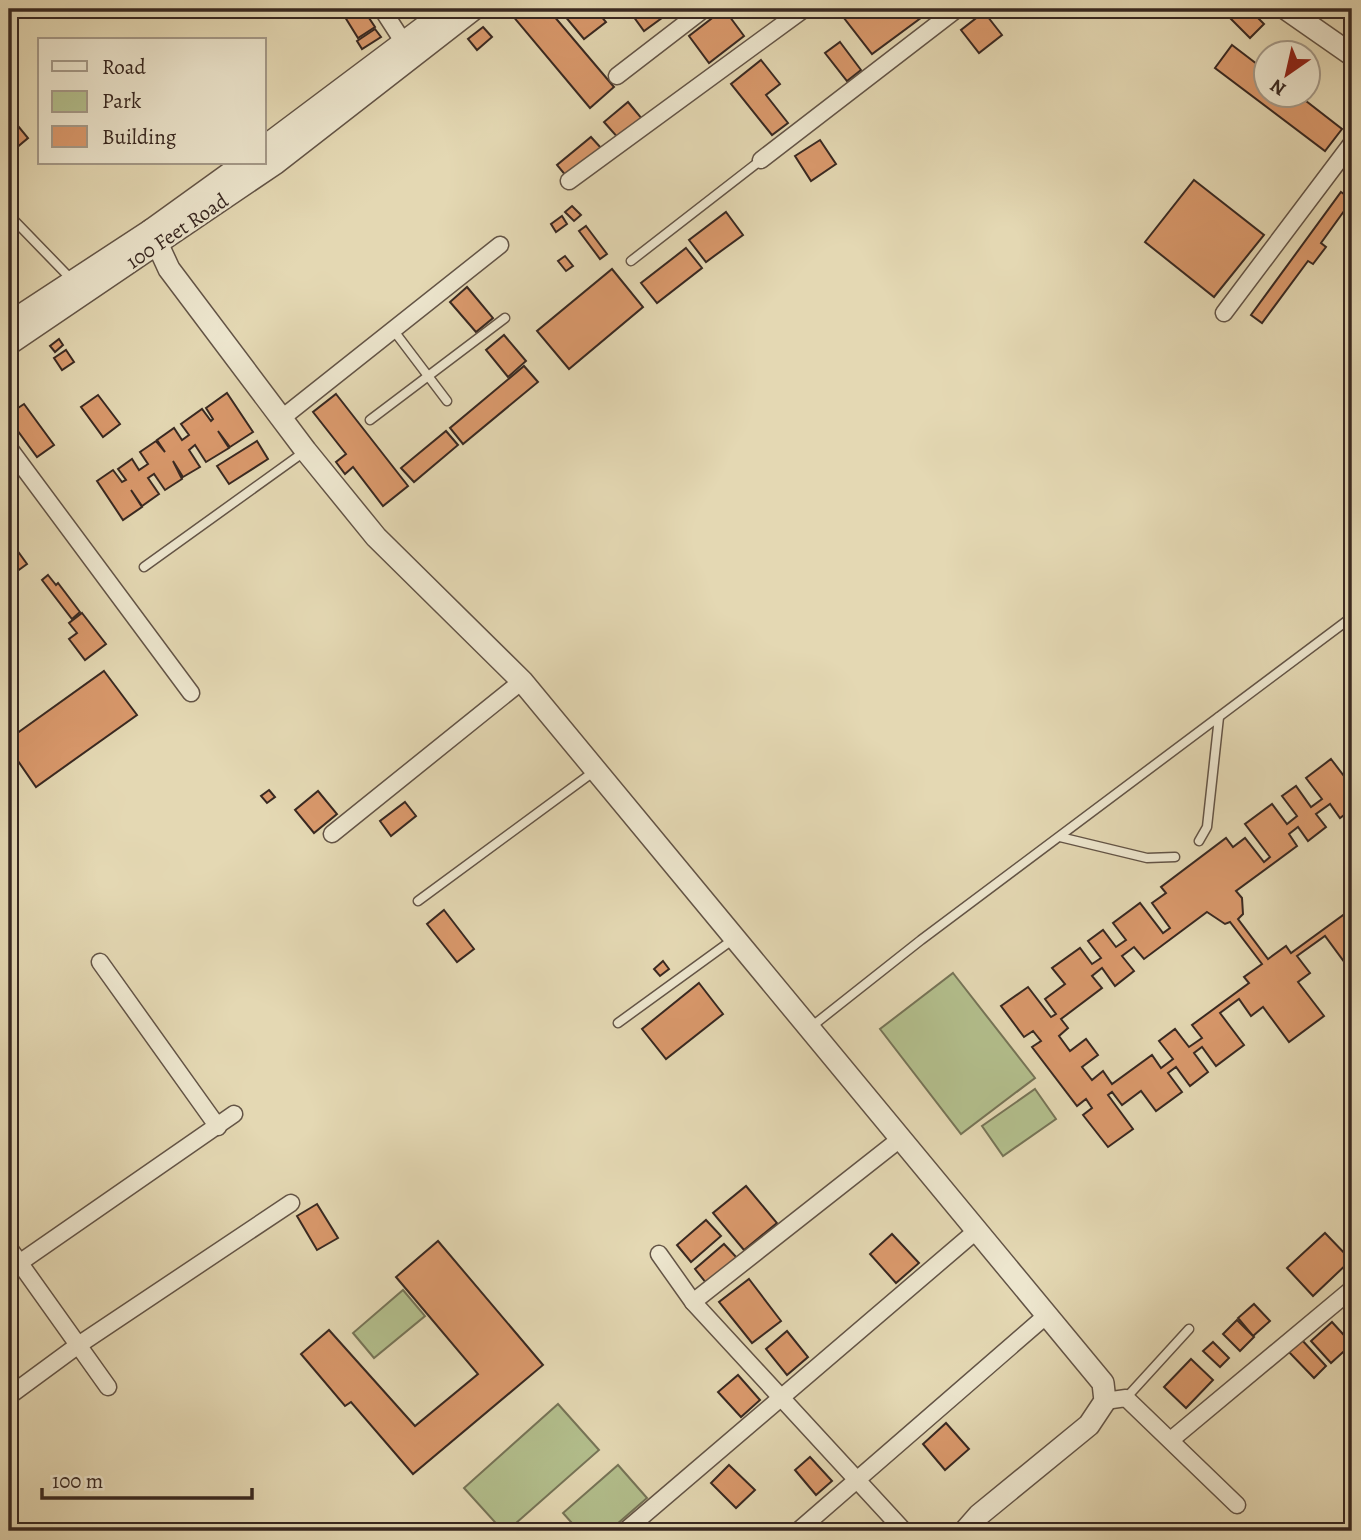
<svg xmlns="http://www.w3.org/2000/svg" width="1361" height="1540" viewBox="0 0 1361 1540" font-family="Alegreya,serif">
	<rect width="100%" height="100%" fill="#e4d8b3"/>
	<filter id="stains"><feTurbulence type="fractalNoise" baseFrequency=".00286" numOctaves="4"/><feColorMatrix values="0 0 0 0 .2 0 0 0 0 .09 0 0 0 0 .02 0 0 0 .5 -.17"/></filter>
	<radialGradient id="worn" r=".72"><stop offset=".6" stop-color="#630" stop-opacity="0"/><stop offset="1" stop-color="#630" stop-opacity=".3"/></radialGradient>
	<!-- green -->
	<g fill="#b3bf8d" stroke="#767457" stroke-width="2">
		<path d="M953 973 1035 1078 961 1134 880 1029Z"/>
		<path d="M1035 1089 1056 1119 1003 1156 982 1126Z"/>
		<path d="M403 1290 425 1316 374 1358 353 1333Z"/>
		<path d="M558 1404 599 1450 507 1531H503L464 1488Z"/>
		<path d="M618 1465 647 1498 609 1531H579L563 1513Z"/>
	</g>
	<!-- building -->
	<g fill="#da996c" stroke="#382821" stroke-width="2" fill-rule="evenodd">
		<path d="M340 9H363L375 27 358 38Z"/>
		<path d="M507 9H548L614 87 590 108Z"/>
		<path d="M559 9H595L606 22 584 39Z"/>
		<path d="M628 9H662L666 15 644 31Z"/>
		<path d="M724 9 744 36 709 63 689 36Z"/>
		<path d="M837 9H933L872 54Z"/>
		<path d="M1221 9H1249L1264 24 1250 38Z"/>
		<path d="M984 12 1002 35 979 53 961 30Z"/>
		<path d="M483 27 492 37 477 50 468 39Z"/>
		<path d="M375 29 381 37 362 49 357 41Z"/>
		<path d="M840 42 861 70 847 81 825 53Z"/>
		<path d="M1232 45 1266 71V94H1297L1342 129 1325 151 1215 68Z"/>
		<path d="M761 60 780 84 766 95 788 123 772 135 731 84Z"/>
		<path d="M628 102 643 120 619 139 604 122Z"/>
		<path d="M9 115 28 138 9 154Z"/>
		<path d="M591 137 601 148 567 177 557 165Z"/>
		<path d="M820 140 836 164 811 181 795 156Z"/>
		<path d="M1194 180 1264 235 1214 297 1145 242Z"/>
		<path d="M1341 192 1352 200 1321 243 1326 247 1313 264 1308 261 1262 323 1251 315Z"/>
		<path d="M572 206 581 215 574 221 565 212Z"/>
		<path d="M726 212 743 235 706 262 689 240Z"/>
		<path d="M562 216 567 224 556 232 551 224Z"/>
		<path d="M586 226 607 254 600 259 579 231Z"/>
		<path d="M686 248 702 268 657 303 641 283Z"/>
		<path d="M565 256 573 266 566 271 558 261Z"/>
		<path d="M612 269 643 307 569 369 537 331Z"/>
		<path d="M467 287 493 318 476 332 450 302Z"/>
		<path d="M504 335 526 361 508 377 486 350Z"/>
		<path d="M59 339 63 345 55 352 50 346Z"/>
		<path d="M66 350 74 362 62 370 54 358Z"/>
		<path d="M524 366 538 382 463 444 450 428Z"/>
		<path d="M227 393 253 432 230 447 218 431 229 448 206 462 195 445 189 450 200 467 183 477 173 461 182 479 165 490 154 474 148 478 159 494 142 506 131 490 142 507 123 520 97 481 113 470 122 482 126 480 118 469 132 459 139 470 148 464 140 452 156 441 165 452 157 440 174 428 182 440 189 435 181 424 202 409 211 421 213 419 206 408Z"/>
		<path d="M336 394 408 486 383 506 353 467 345 474 336 462 346 454 313 412Z"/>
		<path d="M98 395 120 424 103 437 81 407Z"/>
		<path d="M24 404 54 445 37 457 9 419V414Z"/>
		<path d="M446 431 458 445 414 482 401 468Z"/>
		<path d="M257 441 268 459 229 484 217 466Z"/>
		<path d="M9 539 27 564 9 577Z"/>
		<path d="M48 575 56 585 58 583 80 612 72 619 42 580Z"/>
		<path d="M82 613 106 644 85 660 69 639 77 633 69 623Z"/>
		<path d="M104 671 137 715 36 787 9 748V739Z"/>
		<path d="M1331 759 1347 780 1352 775V809L1340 818 1330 804 1316 814 1326 827 1308 841 1298 827 1289 834 1297 846 1236 891 1242 898 1243 914 1238 919 1268 959 1286 946 1291 953 1346 913 1352 921V964L1348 967 1325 936 1297 956 1310 973 1298 982 1324 1016 1289 1042 1263 1007 1251 1016 1239 999 1220 1013 1244 1045 1216 1066 1202 1047 1194 1053 1208 1072 1190 1086 1176 1067 1168 1073 1182 1092 1156 1111 1141 1091 1122 1105 1112 1092 1108 1095 1133 1129 1108 1147 1083 1115 1092 1108 1086 1099 1077 1106 1032 1047 1041 1041 1033 1031 1024 1037 1001 1006 1028 987 1051 1017 1056 1014 1045 999 1065 984 1052 968 1080 948 1092 964 1101 958 1088 941 1103 930 1116 947 1126 940 1113 923 1140 903 1163 933 1170 928 1152 903 1166 893 1161 887 1226 838 1233 847 1245 838 1264 862 1270 857 1245 824 1272 804 1287 824 1297 816 1282 796 1296 786 1311 807 1322 799 1306 778ZM1207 912 1225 924 1230 922 1262 964 1244 977 1249 983 1192 1025 1202 1038 1189 1047 1175 1029 1159 1041 1173 1059 1161 1068 1152 1055 1112 1084 1103 1071 1092 1080 1082 1067 1098 1055 1086 1039 1070 1051 1059 1036 1068 1028 1061 1019 1102 988 1092 976 1102 968 1115 986 1134 971 1122 956 1134 947 1144 959Z"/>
		<path d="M269 790 275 797 267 803 261 796Z"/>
		<path d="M318 791 337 814 314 833 295 810Z"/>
		<path d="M405 802 416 816 391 836 380 821Z"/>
		<path d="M444 910 474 949 457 962 427 924Z"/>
		<path d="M663 961 669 969 660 976 654 969Z"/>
		<path d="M699 983 723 1014 666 1059 642 1029Z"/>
		<path d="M746 1186 777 1223 744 1250 713 1213Z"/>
		<path d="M317 1204 338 1238 317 1250 297 1216Z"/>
		<path d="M706 1220 721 1236 691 1262 677 1245Z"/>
		<path d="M1325 1233 1351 1260 1313 1296 1287 1268Z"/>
		<path d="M892 1234 919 1263 896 1283 870 1254Z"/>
		<path d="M438 1241 543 1365 413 1474 351 1402 345 1406 301 1354 329 1330 415 1426 478 1374 396 1277Z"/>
		<path d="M724 1244 737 1258 707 1284 695 1269Z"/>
		<path d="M749 1279 781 1321 752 1343 719 1302Z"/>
		<path d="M1254 1304 1270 1321 1253 1336 1238 1318Z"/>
		<path d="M1237 1320 1254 1337 1240 1351 1223 1334Z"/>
		<path d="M1332 1322 1352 1344 1331 1363 1311 1341Z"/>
		<path d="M787 1331 808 1357 787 1375 766 1349Z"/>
		<path d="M1301 1339 1326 1366 1314 1378 1288 1351Z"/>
		<path d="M1213 1342 1229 1358 1220 1367 1203 1351Z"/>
		<path d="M1191 1359 1213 1380 1186 1408 1164 1387Z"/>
		<path d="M738 1375 760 1400 741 1417 718 1392Z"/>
		<path d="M946 1423 969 1449 945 1470 923 1444Z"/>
		<path d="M810 1457 832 1481 816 1495 795 1470Z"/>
		<path d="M729 1465 755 1490 736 1508 711 1483Z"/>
	</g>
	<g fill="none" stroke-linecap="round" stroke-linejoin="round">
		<defs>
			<g id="service">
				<path d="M9 215 73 281"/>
				<path d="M631 261 761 160"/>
				<path d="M394 331 447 401"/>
				<path d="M370 420 505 318"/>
				<path d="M144 567 304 452"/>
				<path d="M1060 837 1147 858 1175 857"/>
				<path d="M1199 841 1207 827 1219 717"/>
				<path d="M418 901 596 770"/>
				<path d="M618 1023 735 938"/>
				<path d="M811 1027 921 940 1352 617"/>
				<path d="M1126 1398 1189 1329"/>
			</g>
			<g id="minor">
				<path d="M382 9 404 43"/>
				<path d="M617 76 704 9"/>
				<path d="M761 160 957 9"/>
				<path d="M569 181 804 9"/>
				<path d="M1224 313 1352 143"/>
				<path d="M282 418 500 245"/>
				<path d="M9 448 191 693"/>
				<path d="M332 834 522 681"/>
				<path d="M100 962 218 1127"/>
				<path d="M9 1248 108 1387"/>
				<path d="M659 1254 693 1302 904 1531"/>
				<path d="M9 1270 234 1114"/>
				<path d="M693 1302 900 1139"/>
				<path d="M9 1396 77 1346 291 1203"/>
				<path d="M1105 1401 1126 1398 1237 1505"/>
				<path d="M1172 1439 1352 1289"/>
				<path d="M625 1531 976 1231"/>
				<path d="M798 1531 1048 1314"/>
			</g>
			<g id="tertiary">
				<path d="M1286 9 1352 55"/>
				<path d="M264 147 448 9"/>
				<path d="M151 230 169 269 306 451 376 537 522 681 1103 1383 1105 1401 1089 1425 979 1515 965 1531"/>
				<path d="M9 323 151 230 244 163"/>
				<path d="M9 344 276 163 474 9"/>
			</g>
		</defs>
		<!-- service casing -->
		<use href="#service" stroke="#635446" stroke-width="11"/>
		<!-- minor casing -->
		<use href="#minor" stroke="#635446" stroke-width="19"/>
		<!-- tertiary casing -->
		<use href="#tertiary" stroke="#635446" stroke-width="24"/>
		<!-- service -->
		<use href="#service" stroke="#ede6ce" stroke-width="8"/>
		<!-- minor -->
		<use href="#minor" stroke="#ede6ce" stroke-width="16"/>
		<!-- tertiary -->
		<use href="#tertiary" stroke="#ede6ce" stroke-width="21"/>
	</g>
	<g text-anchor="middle" stroke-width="5" stroke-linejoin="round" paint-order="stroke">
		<!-- street labels -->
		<g font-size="21" fill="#382821" stroke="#ede6ce">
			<text transform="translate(177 231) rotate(-34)" y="7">100 Feet Road</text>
		</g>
	</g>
	<!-- margin -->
	<rect width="1361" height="1540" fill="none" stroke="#e4d8b3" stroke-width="35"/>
	<rect x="10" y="10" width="1340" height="1519" fill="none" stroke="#382821" stroke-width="3.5"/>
	<rect x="18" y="18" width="1326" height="1505" fill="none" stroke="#382821" stroke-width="2"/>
	<!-- legend -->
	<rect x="38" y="38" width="228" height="126" fill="#ede6ce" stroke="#a59a89" stroke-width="2"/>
	<rect x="52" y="61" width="35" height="10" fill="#ede6ce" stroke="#a59a89" stroke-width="2"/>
	<text x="102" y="74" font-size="21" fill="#382821">Road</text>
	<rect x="52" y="91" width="35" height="21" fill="#b3bf8d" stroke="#a59a89" stroke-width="2"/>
	<text x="102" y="108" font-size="21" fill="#382821">Park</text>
	<rect x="52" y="126" width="35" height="21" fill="#da996c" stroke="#a59a89" stroke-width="2"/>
	<text x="102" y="144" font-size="21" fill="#382821">Building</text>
	<!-- north arrow -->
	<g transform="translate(1287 74) rotate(214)"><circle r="33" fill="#ede6ce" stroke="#a59a89" stroke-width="2"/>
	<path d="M0-5L12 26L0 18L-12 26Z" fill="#8f2418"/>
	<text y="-10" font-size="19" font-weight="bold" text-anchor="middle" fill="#382821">N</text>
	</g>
	<!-- scale -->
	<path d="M42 1488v10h210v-10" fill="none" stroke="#382821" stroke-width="3.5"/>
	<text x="52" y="1488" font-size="21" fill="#382821" stroke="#ede6ce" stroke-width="5" paint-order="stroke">100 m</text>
	<rect width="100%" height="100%" filter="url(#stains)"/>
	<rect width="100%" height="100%" fill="url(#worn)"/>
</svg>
